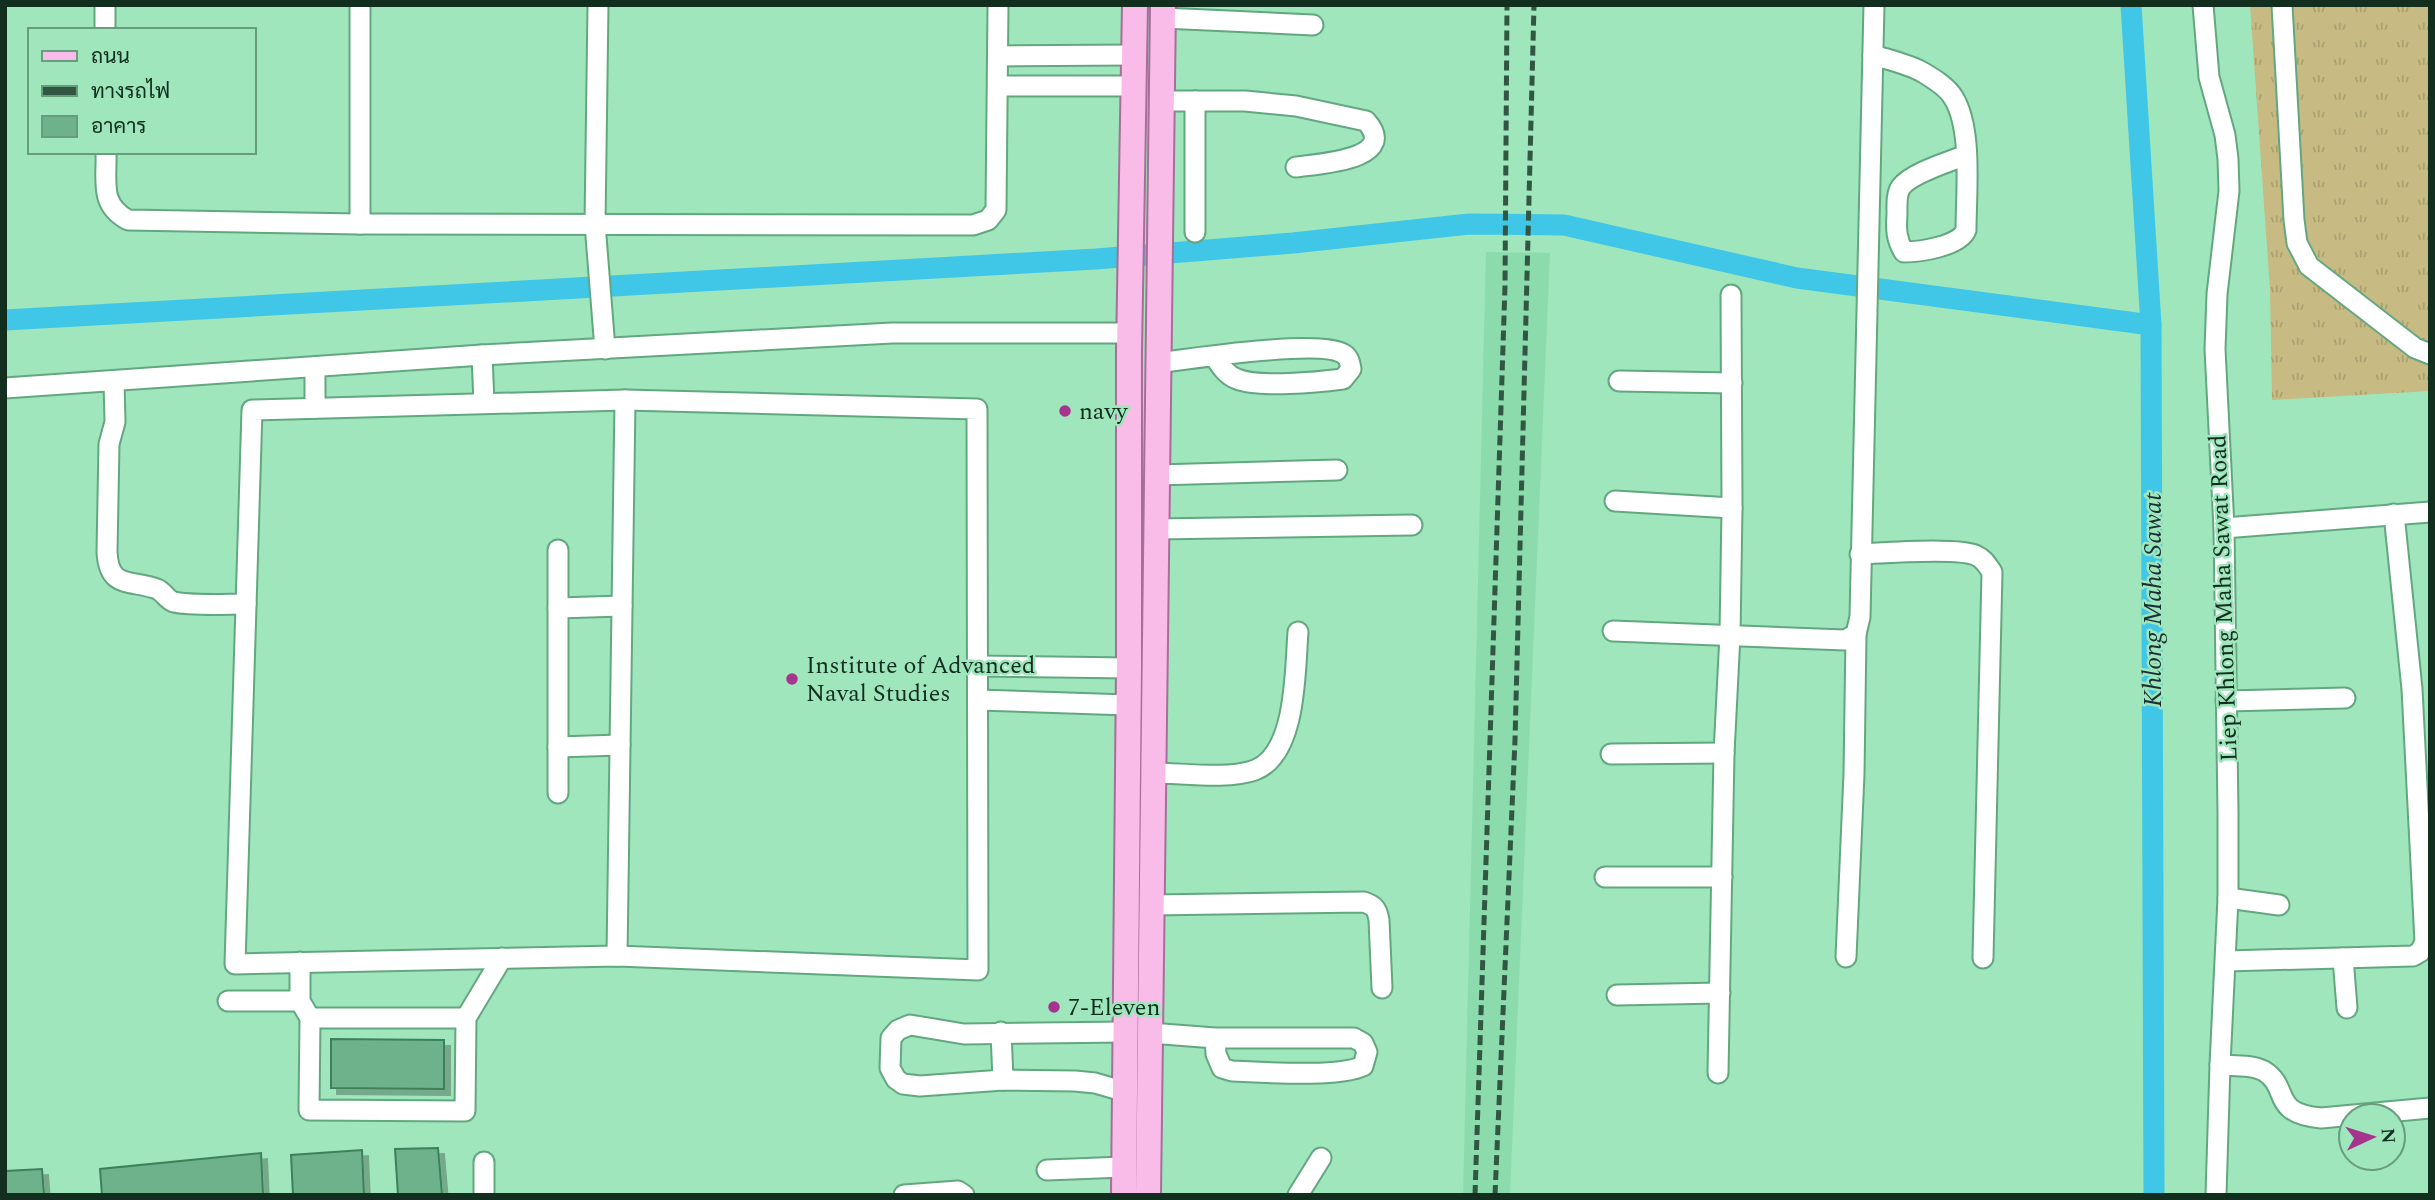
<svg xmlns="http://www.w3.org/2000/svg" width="2435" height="1200" viewBox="0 0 2435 1200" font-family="Spectral,Sarabun,serif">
	<defs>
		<pattern id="grass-tufts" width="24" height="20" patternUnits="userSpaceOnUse" patternTransform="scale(1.75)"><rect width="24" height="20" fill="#c7bb83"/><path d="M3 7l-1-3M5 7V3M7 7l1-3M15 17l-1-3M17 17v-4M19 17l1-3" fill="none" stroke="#aaa171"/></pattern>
		<filter id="shadow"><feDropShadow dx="6" dy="6" stdDeviation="0" flood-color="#0004"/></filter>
	</defs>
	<rect width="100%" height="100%" fill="#9fe6bc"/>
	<!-- built -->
	<path fill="#8cdbad" d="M1486 252 1550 253 1510 1195H1463Z"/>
	<!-- grass -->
	<path fill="url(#grass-tufts)" d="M2250 5H2430V391L2272 400 2270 290Z"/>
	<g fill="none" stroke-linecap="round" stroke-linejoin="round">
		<!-- canal -->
		<g stroke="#40c6e6" stroke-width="21">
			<path d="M2131 5 2151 325 2154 1195"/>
			<path d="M5 320 1096 259 1293 243 1469 224 1564 225 1797 278 2151 325"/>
		</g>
	</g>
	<!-- building -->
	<g fill="#6db28a" stroke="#3c815c" stroke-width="2" filter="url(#shadow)">
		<path d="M331 1039 444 1040V1089L331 1088Z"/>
		<path d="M438 1148 442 1195H398L395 1149Z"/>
		<path d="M362 1150 364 1195H293L291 1155Z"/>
		<path d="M261 1153 263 1195H102L100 1169Z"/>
		<path d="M42 1169 44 1195H5V1171Z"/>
	</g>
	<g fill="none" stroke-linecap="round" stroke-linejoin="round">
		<defs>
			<g id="minor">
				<path d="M105 5V30"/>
				<path d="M360 5V224"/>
				<path d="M598 5 595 224 605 349"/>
				<path d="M2203 5 2209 77 2225 135 2228 159 2229 191 2217 294 2215 349 2224 528 2228 813V898L2220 1065 2216 1195"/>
				<path d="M2282 5 2294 220 2297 243 2309 266 2415 348 2430 354"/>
				<path d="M1163 18 1313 25"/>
				<path d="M1873 55C1889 60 1909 64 1924 73 1934 79 1947 87 1953 97 1973 128 1966 193 1966 230 1960 246 1920 252 1904 252 1896 239 1896 229 1897 214 1897 206 1896 194 1901 187 1911 173 1949 162 1966 155"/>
				<path d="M998 56 1134 55"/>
				<path d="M998 86H1134"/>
				<path d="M1162 101H1245L1296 106 1366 121C1401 160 1316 164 1296 167"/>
				<path d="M106 152C107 182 99 204 128 220L360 224 973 225 988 220 996 210 998 5"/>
				<path d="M1195 232V101"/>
				<path d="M482 355 484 403"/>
				<path d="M1157 363C1188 359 1325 338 1345 355 1350 359 1350 364 1351 369L1343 379C1319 382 1259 388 1237 379 1226 375 1220 365 1214 356"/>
				<path d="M315 367V408"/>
				<path d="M114 381 115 422 109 444 107 552C109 590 131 579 157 589 164 592 167 600 174 602 192 606 226 604 246 604"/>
				<path d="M1619 381 1732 383"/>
				<path d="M5 388 482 355 892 333H1130"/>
				<path d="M625 400 977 409 978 970 617 956 235 964 252 410Z"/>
				<path d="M1157 475 1337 470"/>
				<path d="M1615 501 1732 508"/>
				<path d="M2224 528 2430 512"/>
				<path d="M1156 529 1412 525"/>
				<path d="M558 550V608"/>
				<path d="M1860 554C1883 553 1961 547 1977 556 1984 559 1987 565 1992 572L1983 958"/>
				<path d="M1613 631 1845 640 1856 634 1860 617 1874 5"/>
				<path d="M978 666 1129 668"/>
				<path d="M978 700 1128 705"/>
				<path d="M2226 701 2345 698"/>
				<path d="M558 747 620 745"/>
				<path d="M1611 754 1724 753"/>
				<path d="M1153 773C1183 773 1227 780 1255 770 1297 754 1295 669 1298 632"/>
				<path d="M558 793V608L622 606"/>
				<path d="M1605 877H1722"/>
				<path d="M2228 898 2279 905"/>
				<path d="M1151 905 1364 902C1375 906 1377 909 1379 920L1382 988"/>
				<path d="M617 956 625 400"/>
				<path d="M1846 957 1854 774 1856 634"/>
				<path d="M2343 958 2347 1008"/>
				<path d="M2226 961 2413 956 2420 952 2425 942 2412 689 2394 514"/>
				<path d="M300 962V1001L310 1018 309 1110 465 1111 466 1018 502 958"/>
				<path d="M1617 995 1720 993"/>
				<path d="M228 1001H300"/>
				<path d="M310 1018H466"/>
				<path d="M1001 1032 1003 1080"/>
				<path d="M1150 1033 1215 1038H1354L1363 1043 1367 1052 1363 1066C1338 1078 1262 1072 1232 1071L1222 1068 1216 1054 1215 1038"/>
				<path d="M2220 1065C2233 1066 2252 1064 2264 1071 2291 1088 2269 1113 2321 1118L2430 1108"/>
				<path d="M1718 1073 1724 753 1730 635 1732 508 1731 295"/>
				<path d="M1126 1092 1095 1083 1075 1081 1003 1080 920 1086 903 1084 896 1079 890 1068 891 1038 898 1030 910 1025 964 1034 1126 1032"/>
				<path d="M1047 1170 1124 1167"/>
				<path d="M484 1195V1162"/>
				<path d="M904 1195 958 1191 964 1195"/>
				<path d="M1298 1195 1321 1158"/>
			</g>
			<g id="major">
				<path d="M1124 1195 1129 668V351L1135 5"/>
				<path d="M1148 1195 1163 5"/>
			</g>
		</defs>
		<!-- minor casing -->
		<use href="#minor" stroke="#63a780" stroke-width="23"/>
		<!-- major casing -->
		<use href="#major" stroke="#a66e99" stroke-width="28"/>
		<!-- minor -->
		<use href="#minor" stroke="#fff" stroke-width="19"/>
		<!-- major -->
		<use href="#major" stroke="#f9bce9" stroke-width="24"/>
		<!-- rail -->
		<g stroke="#315742" stroke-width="5" stroke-dasharray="10 5" stroke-linecap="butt">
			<path d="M1475 1195 1505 286 1507 5"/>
			<path d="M1495 1195 1515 740 1534 5"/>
		</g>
	</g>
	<!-- markers -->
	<g fill="#a6338d" stroke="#9fe6bc" stroke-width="2.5">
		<circle cx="1065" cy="411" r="7"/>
		<circle cx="792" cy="679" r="7"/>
		<circle cx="1054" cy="1007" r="7"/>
	</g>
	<g text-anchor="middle" stroke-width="5" stroke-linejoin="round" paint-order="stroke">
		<!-- poi labels -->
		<g font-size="24" fill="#122e1f" stroke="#9fe6bc" text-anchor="start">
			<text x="1079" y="419">navy</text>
			<text x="806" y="673">Institute of Advanced<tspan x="806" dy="28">Naval Studies</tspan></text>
			<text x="1068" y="1015">7-Eleven</text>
		</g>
		<!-- street labels -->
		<g font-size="24" fill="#122e1f" stroke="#9fe6bc">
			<text transform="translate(2223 598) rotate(-92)" y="8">Liep Khlong Maha Sawat Road</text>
		</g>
		<!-- water labels -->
		<g font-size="26" font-style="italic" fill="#1a3036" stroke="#9fe6bc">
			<text transform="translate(2152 600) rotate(-90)" y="9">Khlong Maha Sawat</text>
		</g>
	</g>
	<!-- border -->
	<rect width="2435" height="1200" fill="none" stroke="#122e1f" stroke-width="14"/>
	<!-- legend -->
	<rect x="28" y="28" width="228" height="126" fill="#9fe6bc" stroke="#679c7d" stroke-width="2"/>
	<rect x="42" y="51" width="35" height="10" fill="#f9bce9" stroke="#679c7d" stroke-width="2"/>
	<text x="91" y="63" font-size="21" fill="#122e1f">ถนน</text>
	<rect x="42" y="86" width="35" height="10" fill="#315742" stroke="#679c7d" stroke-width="2"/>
	<text x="91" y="98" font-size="21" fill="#122e1f">ทางรถไฟ</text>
	<rect x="42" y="116" width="35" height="21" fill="#6db28a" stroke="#679c7d" stroke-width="2"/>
	<text x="91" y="133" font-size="21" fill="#122e1f">อาคาร</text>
	<!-- north arrow -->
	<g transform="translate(2372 1137) rotate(86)"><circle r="33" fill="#9fe6bc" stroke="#679c7d" stroke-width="2"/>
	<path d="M0-5L12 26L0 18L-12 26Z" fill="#a6338d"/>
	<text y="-10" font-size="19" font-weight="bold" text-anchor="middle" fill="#122e1f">N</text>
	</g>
</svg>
